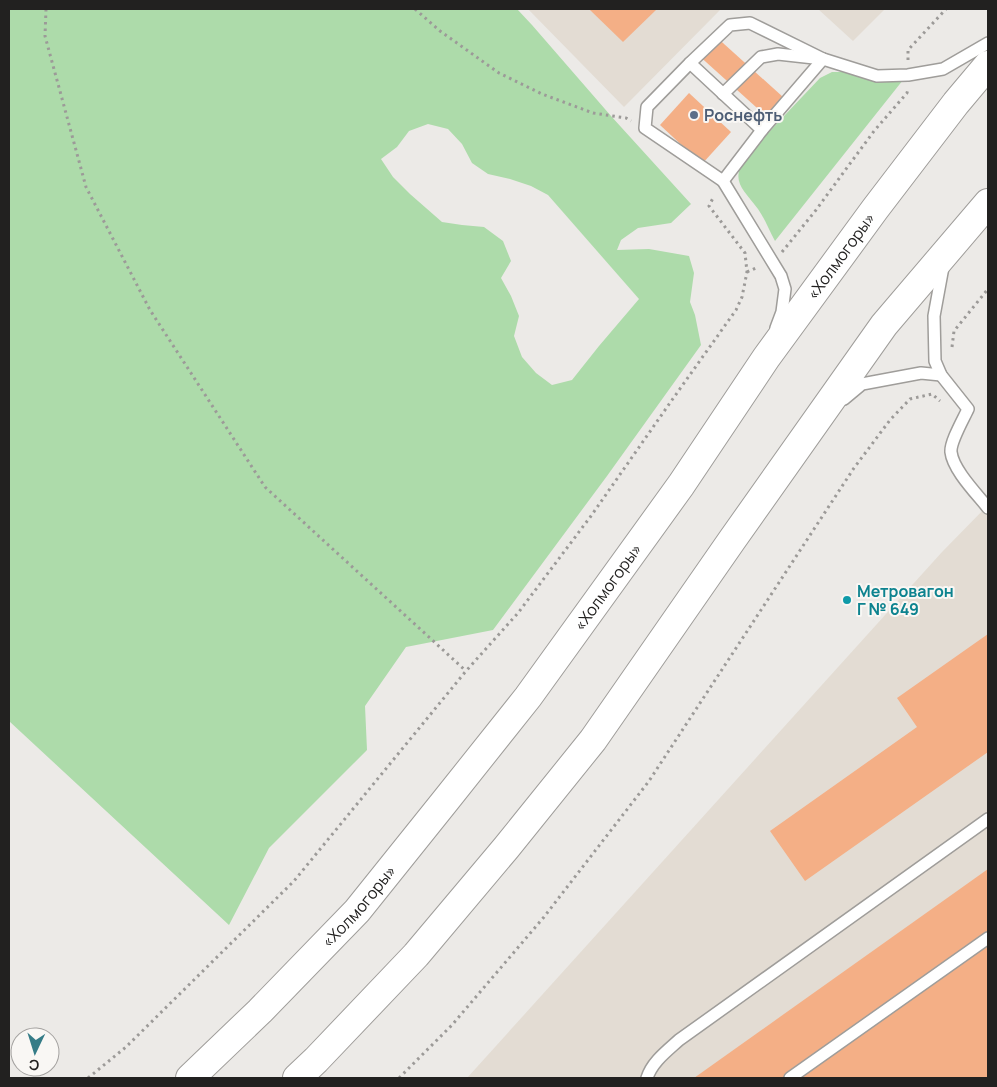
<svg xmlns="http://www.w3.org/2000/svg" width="997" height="1087" viewBox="0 0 997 1087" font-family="Manrope,sans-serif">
	<rect width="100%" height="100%" fill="#eceae7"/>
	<!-- built -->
	<g fill="#e3dcd3">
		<path d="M528 9H721L624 107Z"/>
		<path d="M818 9H885L853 41Z"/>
		<path d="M988 505V1078H467L942 552Z"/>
	</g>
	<!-- green -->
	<g fill="#addbaa" fill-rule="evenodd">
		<path d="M9 9H517L532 25 611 116 691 204 671 223 638 228 621 240 617 250 649 249 689 256 694 273 690 302 695 315 701 345 607 476 493 630 406 647 365 706 367 750 269 848 229 925 9 721ZM428 124 448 129 462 144 472 163 488 174 510 179 531 186 548 195 639 299 599 346 572 380 552 385 536 373 522 357 514 336 519 316 511 296 501 278 511 261 503 241 484 227 462 225 442 222 410 194 393 177 381 159 397 147 409 131Z"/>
		<path d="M832 72H850L903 80 775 241C769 230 765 219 758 209 741 186 728 180 750 152L820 78Z"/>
	</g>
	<!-- building -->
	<g fill="#f4af86">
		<path d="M589 9H657L623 42Z"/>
		<path d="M713 34 783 97 766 116 696 53Z"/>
		<path d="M689 93 731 132 702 164 660 125Z"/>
		<path d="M988 634V752L805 881 770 831 917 727 897 698Z"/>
		<path d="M988 869V1078H694Z"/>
	</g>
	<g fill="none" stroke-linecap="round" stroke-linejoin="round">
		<defs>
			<g id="service">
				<path d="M690 63 762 130"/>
				<path d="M723 94 761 57 778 54 814 58"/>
				<path d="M723 181 762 130 823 59"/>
				<path d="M943 267 934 316 935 361 941 375 968 409C964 418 950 442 951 452 953 470 977 494 988 508"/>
				<path d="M776 328 782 312 785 289 781 276 723 181 645 128 647 107 690 63 730 25 750 23 823 59 877 76 908 75 943 69 988 43"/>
				<path d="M844 399 862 384 921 373 941 375"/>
				<path d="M647 1078C652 1062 667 1051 679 1040L988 819"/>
				<path d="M790 1078 988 938"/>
			</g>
			<g id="trunk">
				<path id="s1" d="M190 1078 260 1011 357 911 446 800 528 697 681 485 766 358 875 209 956 103 988 65"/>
				<path d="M297 1078 316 1060 416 955 506 848 593 740 732 540 884 325 988 203"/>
			</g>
		</defs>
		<!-- service casing -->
		<use href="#service" stroke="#9f9d9a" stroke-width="14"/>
		<!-- trunk casing -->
		<use href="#trunk" stroke="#9f9d9a" stroke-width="30"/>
		<!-- path -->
		<g stroke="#9c9a98" stroke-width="3" stroke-dasharray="2.5 4" stroke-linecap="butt">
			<path d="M46 9 45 36 86 187 150 310 265 487 466 671"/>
			<path d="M415 9 440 31 499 73 542 94 593 113 626 118 631 121"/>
			<path d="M908 60V50L946 9"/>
			<path d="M782 252 816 210 874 131 907 93 908 89"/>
			<path d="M747 272 758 267"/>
			<path d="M952 347 954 331 988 289"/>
			<path d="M88 1078 126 1047 294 881 466 671 518 613 591 516 672 400 736 310 742 297 747 272 745 253 709 206 714 196"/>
			<path d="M399 1078 452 1025 544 917 649 781 854 468 890 420 910 399 932 394 940 401"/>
		</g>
		<!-- service -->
		<use href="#service" stroke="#fff" stroke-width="11"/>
		<!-- trunk -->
		<use href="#trunk" stroke="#fff" stroke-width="28"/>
	</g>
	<!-- markers -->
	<circle fill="#5c6f8a" stroke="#f9f7f4" stroke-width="2" cx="694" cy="115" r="5"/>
	<circle fill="#0f9aa8" stroke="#f9f7f4" stroke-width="2" cx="847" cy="600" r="5"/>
	<g text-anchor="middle" stroke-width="4" stroke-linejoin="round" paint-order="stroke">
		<!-- service labels -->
		<g font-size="16" font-weight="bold" fill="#4e5e75" stroke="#f9f7f4" text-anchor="start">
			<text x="704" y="121">Роснефть</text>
		</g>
		<!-- street labels -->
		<g font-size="16" fill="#222120" stroke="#f9f7f4">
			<text dy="6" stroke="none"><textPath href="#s1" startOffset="1051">«Холмогоры»</textPath></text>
			<text dy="6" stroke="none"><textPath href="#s1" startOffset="646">«Холмогоры»</textPath></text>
			<text dy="6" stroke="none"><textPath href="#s1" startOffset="241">«Холмогоры»</textPath></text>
		</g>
		<!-- culture labels -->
		<g font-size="16" font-weight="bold" fill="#0d838f" stroke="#f9f7f4" text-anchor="start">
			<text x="857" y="597">Метровагон<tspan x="857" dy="18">Г № 649</tspan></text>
		</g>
	</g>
	<!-- border -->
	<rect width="997" height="1087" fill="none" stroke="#222120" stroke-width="20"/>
	<!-- north arrow -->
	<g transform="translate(35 1052) rotate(184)"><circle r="24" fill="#f9f7f4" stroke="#a3a19f"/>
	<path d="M0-4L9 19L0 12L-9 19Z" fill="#357c87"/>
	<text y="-8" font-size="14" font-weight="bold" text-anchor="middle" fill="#222120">С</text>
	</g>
</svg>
